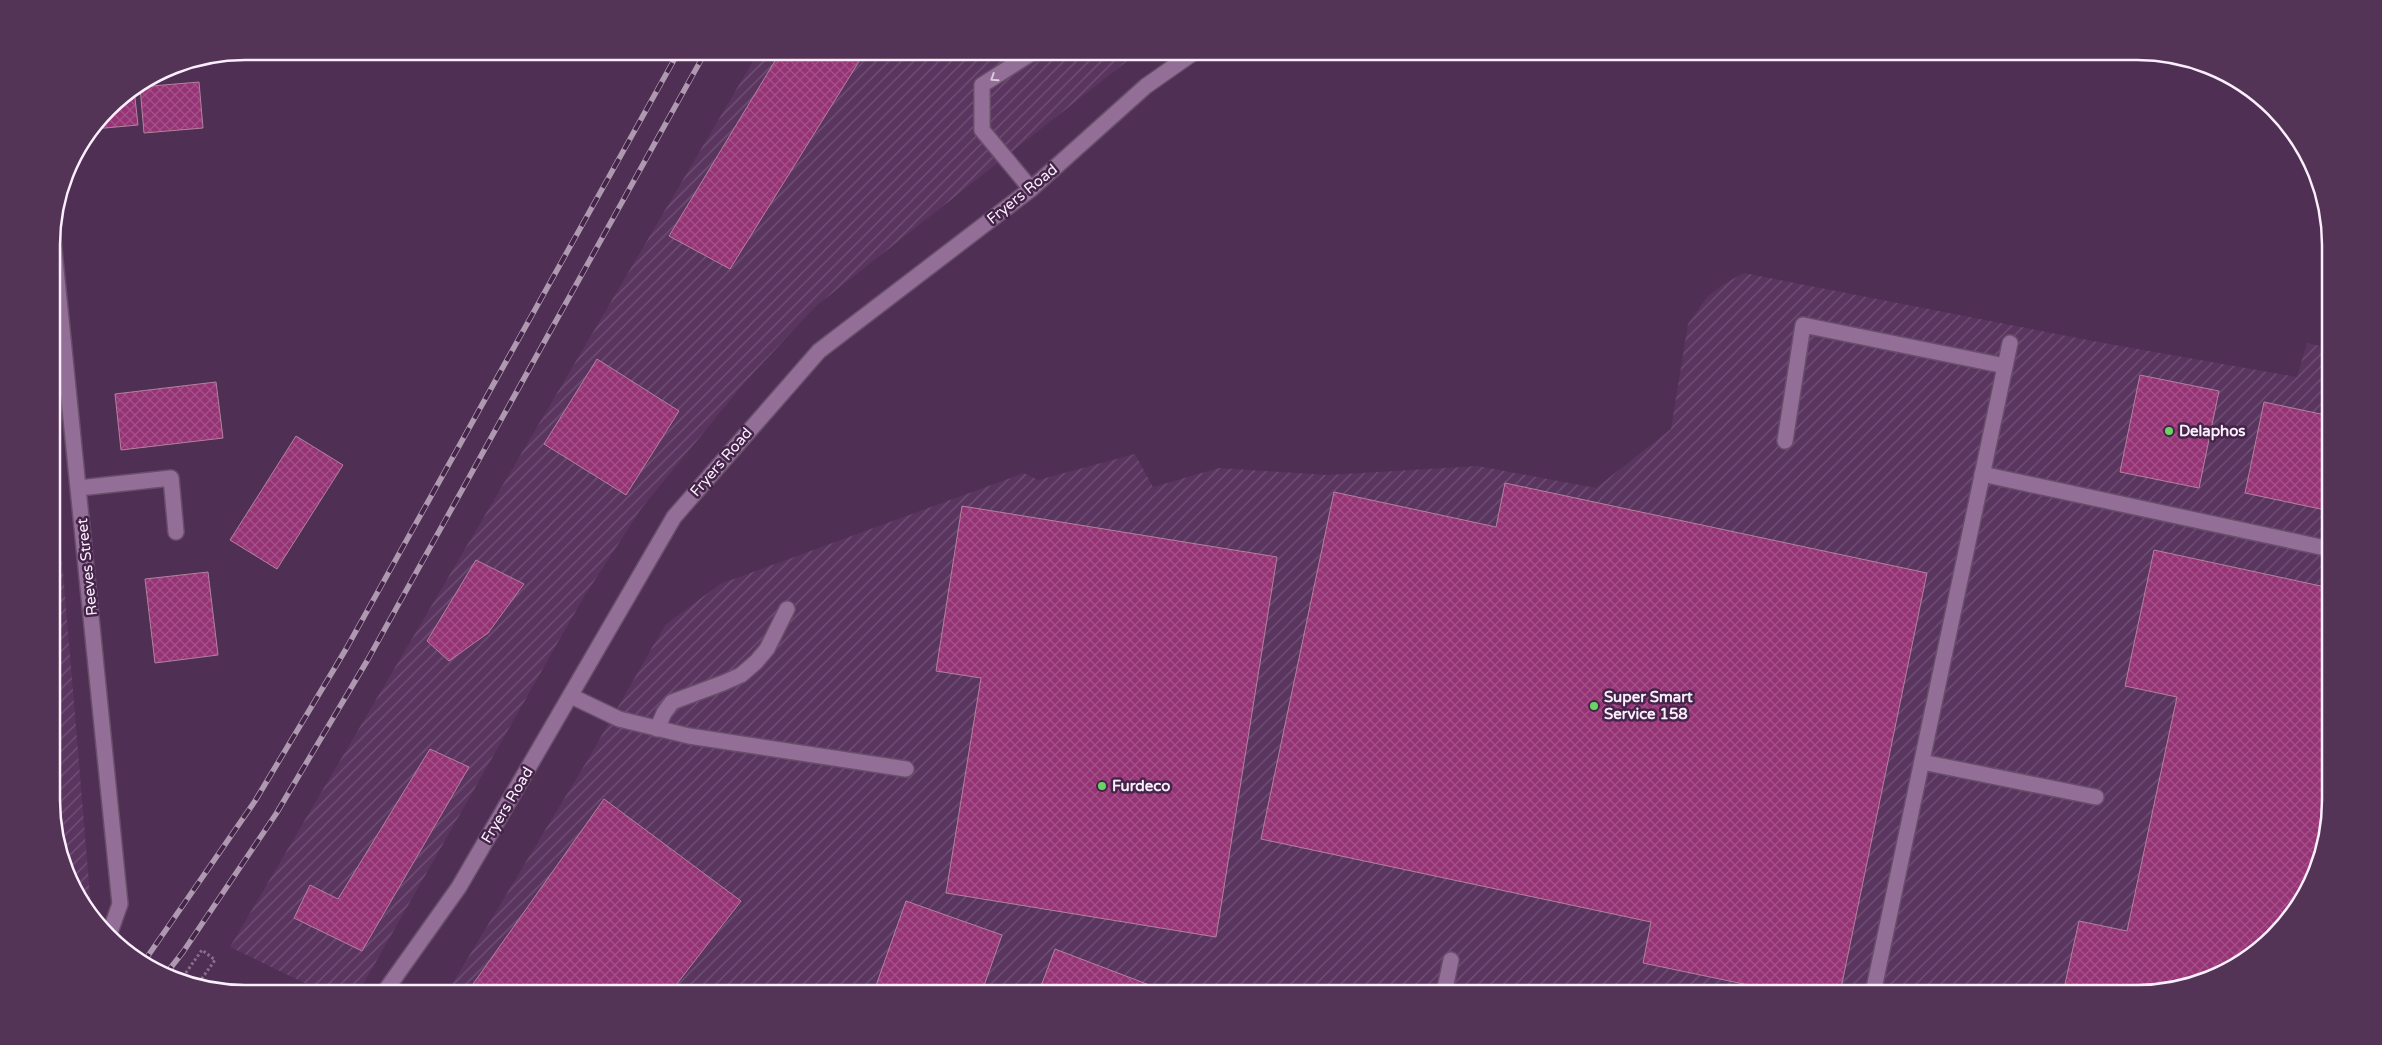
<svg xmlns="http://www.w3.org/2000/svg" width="2382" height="1045" viewBox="0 0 2382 1045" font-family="'Varela Round',sans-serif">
	<defs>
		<pattern id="industrial-furrows" width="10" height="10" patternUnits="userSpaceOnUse" patternTransform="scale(1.25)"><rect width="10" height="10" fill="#5a355f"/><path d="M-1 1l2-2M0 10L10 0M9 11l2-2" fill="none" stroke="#735377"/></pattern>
		<pattern id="building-cross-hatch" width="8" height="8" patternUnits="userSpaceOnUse" patternTransform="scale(1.25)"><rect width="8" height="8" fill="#953375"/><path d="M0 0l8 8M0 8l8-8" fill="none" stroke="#a5518a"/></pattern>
	</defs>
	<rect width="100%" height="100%" fill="#4f2f53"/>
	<!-- industrial -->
	<g fill="url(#industrial-furrows)">
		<path d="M759 51H1140L816 306 745 382 641 509 582 600 361 988 343 994H327L230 947Z"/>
		<path d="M1744 273 2098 342 2297 377 2307 343 2329 348 2331 800 2316 874 2291 918 2255 954 2200 983 2149 993 446 994 587 761 665 625 720 584 1024 473 1038 480 1135 454 1153 487 1219 468 1327 475 1478 466 1596 488 1671 429 1688 324 1707 297 1724 284Z"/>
		<path d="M52 440 92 919 66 874 53 826Z"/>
	</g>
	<!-- building -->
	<g fill="url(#building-cross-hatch)" stroke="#b3819e">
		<path d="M781 51H855L863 55 730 269 669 236Z"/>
		<path d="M199 82 203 128 144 133 140 87Z"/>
		<path d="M134 89 138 125 94 129 117 100Z"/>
		<path d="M597 359 679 411 626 495 544 444Z"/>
		<path d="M2140 375 2219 391 2199 488 2120 472Z"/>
		<path d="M216 382 223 438 121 450 115 394Z"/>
		<path d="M2264 402 2330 416V511L2245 493Z"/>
		<path d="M296 436 343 465 277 569 230 540Z"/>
		<path d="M1505 483 1927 573 1840 993H1787L1643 963 1651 922 1261 839 1334 492 1496 527Z"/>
		<path d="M962 506 1277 557 1216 937 946 893 981 678 936 671Z"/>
		<path d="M2154 550 2330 588 2331 800 2316 874 2291 918 2255 954 2200 983 2149 993H2063L2079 921 2127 931 2177 697 2125 686Z"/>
		<path d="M476 560 524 584 488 633 449 661 427 641Z"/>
		<path d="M208 572 218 655 155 663 145 579Z"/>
		<path d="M430 749 469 767 362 951 294 918 310 885 338 899Z"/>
		<path d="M604 799 741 901 669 994H466Z"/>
		<path d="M906 901 1002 935 981 994H873Z"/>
		<path d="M1055 949 1173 994H1038Z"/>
	</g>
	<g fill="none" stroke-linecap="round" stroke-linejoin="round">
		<defs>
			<g id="service">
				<path d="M1031 189 982 130V85L1035 51"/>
				<path d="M1785 441 1803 325 2005 366"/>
				<path d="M1982 474 2330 549"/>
				<path d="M79 488 171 478 176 532"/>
				<path d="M571 696 619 719 689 736 906 769"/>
				<path d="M657 729 664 713 672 702 723 683 741 675 756 662 767 649 787 609"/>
				<path d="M1922 762 2096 797"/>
				<path d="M1444 993 1451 960"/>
				<path d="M1873 993 2010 343"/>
			</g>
			<path id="minor" d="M52 230 120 904 109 935"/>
			<path id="tertiary" d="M383 994 459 887 674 517 819 351 1031 189 1146 86 1196 51"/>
		</defs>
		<!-- service casing -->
		<use href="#service" stroke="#684e6b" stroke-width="18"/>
		<!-- minor casing -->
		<use href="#minor" stroke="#684e6b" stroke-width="18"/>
		<!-- tertiary casing -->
		<use href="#tertiary" stroke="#684e6b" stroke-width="18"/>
		<!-- path -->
		<g stroke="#876e8b" stroke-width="3" stroke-dasharray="2.5 2.5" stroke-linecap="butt">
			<path d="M180 981 202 950 215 960 198 984"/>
			<path d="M224 990 228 984 241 993"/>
		</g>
		<!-- service -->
		<use href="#service" stroke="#936f97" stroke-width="15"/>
		<!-- minor -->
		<use href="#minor" stroke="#936f97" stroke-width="15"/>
		<!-- tertiary -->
		<use href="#tertiary" stroke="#936f97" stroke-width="15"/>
		<defs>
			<g id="rail">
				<path d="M143 963 255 801 346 649 679 51"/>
				<path d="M165 975 183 952 276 814 367 661 706 51"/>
			</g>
		</defs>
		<!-- rail casing -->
		<use href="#rail" stroke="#ae99b1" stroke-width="5.5"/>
		<!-- rail -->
		<use href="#rail" stroke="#442448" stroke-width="4" stroke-dasharray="11" stroke-linecap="butt"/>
	</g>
	<!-- one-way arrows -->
	<defs><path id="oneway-chevron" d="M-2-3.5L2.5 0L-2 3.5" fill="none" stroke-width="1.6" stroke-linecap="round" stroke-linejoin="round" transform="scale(1.25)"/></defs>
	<use stroke="#dcc9de" href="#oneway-chevron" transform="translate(994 78) rotate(147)"/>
	<!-- markers -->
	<g fill="#69d464" stroke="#442448" stroke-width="2">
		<circle cx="2169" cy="431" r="5"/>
		<circle cx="1594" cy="706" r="5"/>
		<circle cx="1102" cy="786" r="5"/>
	</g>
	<g text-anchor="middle" stroke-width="5" stroke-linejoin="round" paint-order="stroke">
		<!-- street labels -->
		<g font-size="15" fill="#fbeffd" stroke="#442448">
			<text transform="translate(1022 194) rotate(-39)" y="5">Fryers Road</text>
			<text transform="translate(721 462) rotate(-49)" y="5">Fryers Road</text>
			<text transform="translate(87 567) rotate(-96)" y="5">Reeves Street</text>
			<text transform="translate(507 805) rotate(-59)" y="5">Fryers Road</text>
		</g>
		<!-- poi labels -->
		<g font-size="15" font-weight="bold" fill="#fbeffd" stroke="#442448" text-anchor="start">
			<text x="2179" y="436">Delaphos</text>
			<text x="1604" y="702">Super Smart<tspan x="1604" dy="17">Service 158</tspan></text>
			<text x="1112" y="791">Furdeco</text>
		</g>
	</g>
	<!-- crop -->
	<path d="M0 0H2382V1045H0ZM245 60H2137A185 185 0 0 1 2322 245V800A185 185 0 0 1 2137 985H245A185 185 0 0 1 60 800V245A185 185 0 0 1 245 60Z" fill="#533456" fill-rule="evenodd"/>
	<path fill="none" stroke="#fbeffd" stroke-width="2.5" d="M245 60H2137A185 185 0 0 1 2322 245V800A185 185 0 0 1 2137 985H245A185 185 0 0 1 60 800V245A185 185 0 0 1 245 60Z"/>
</svg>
